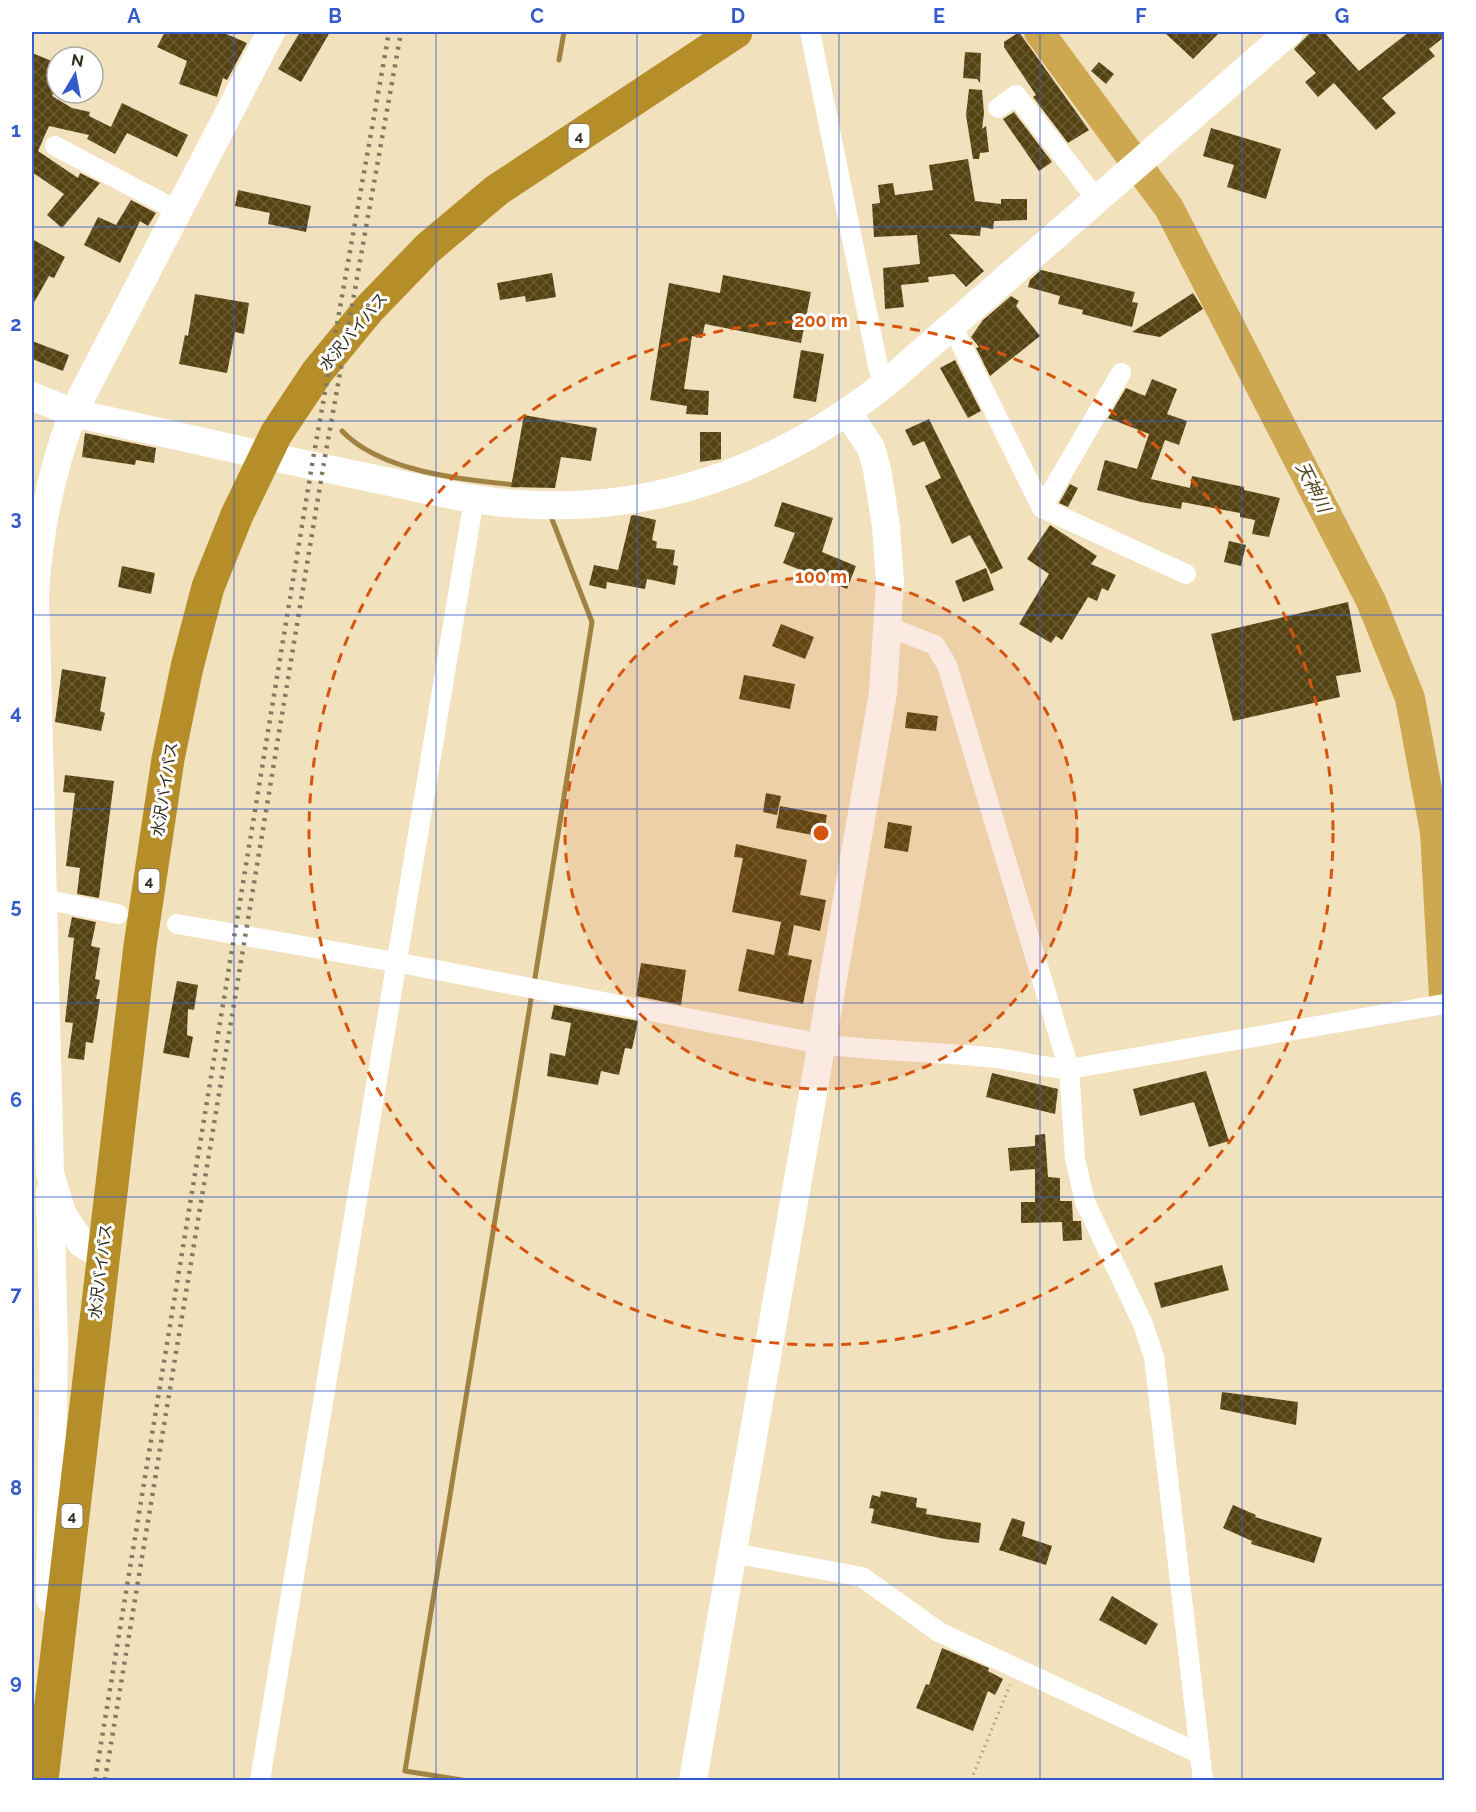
<svg xmlns="http://www.w3.org/2000/svg" width="1476" height="1812" viewBox="0 0 1476 1812" font-family="Raleway,'Noto Sans JP',sans-serif">
	<defs>
		<pattern id="building-cross-hatch" width="8" height="8" patternUnits="userSpaceOnUse" patternTransform="scale(1.5)"><rect width="8" height="8" fill="#554212"/><path d="M0 0l8 8M0 8l8-8" fill="none" stroke="#6b5b34"/></pattern>
	</defs>
	<rect width="100%" height="100%" fill="#f1e1bd"/>
	<g fill="none" stroke-linecap="round" stroke-linejoin="round">
		<!-- stream -->
		<g stroke="#a08342" stroke-width="5">
			<path d="M559 60 564 32"/>
			<path d="M342 431C381 472 463 480 517 485"/>
			<path d="M534 984 592 622 550 514"/>
			<path d="M462 1780 405 1771 532 993"/>
		</g>
		<!-- river -->
		<path stroke="#cea851" stroke-width="30" d="M1039 32 1169 208 1371 601 1410 698 1435 832 1444 997"/>
	</g>
	<!-- building -->
	<g fill="url(#building-cross-hatch)">
		<path d="M165 32H222L247 43 227 80 223 78 217 97 179 84 187 61 157 47Z"/>
		<path d="M300 32H330L301 82 278 69Z"/>
		<path d="M1019 32 1089 130 1068 143 1033 97 1036 95 1004 47V42Z"/>
		<path d="M1164 32H1220L1193 59Z"/>
		<path d="M1311 32H1324L1359 71 1409 32H1444V37L1429 49 1435 56 1382 98 1396 113 1376 130 1334 83 1318 97 1305 82 1316 73 1294 49Z"/>
		<path d="M965 52 981 53 980 83 977 79 963 78Z"/>
		<path d="M32 53 57 63V83L52 96 72 108 90 112 89 116 111 127 122 103 188 135 177 157 127 133 115 154 87 139 89 135 49 126 38 151 78 178 80 173 100 183 62 228 47 215 64 194 32 172Z"/>
		<path d="M1099 62 1114 74 1106 84 1091 71Z"/>
		<path d="M969 89 982 90 984 113 982 129 986 126 989 152 980 153 979 159H973L966 115Z"/>
		<path d="M1014 112 1052 162 1039 171 1003 119Z"/>
		<path d="M1211 128 1281 149 1266 199 1227 187 1234 165 1203 156Z"/>
		<path d="M968 159 975 201 1001 204V199H1027V220L994 221 993 229 981 227 980 236 949 234 984 271 966 287 954 274 928 277 929 282 901 285 904 307 885 309 883 268 920 264 917 235 874 237 872 204 880 203 878 185 893 183 895 195 933 190 929 165Z"/>
		<path d="M238 190 311 206 306 232 268 224 270 213 235 206Z"/>
		<path d="M131 200 156 213 148 226 140 221 120 263 84 245 98 217 116 225Z"/>
		<path d="M32 239 65 257 54 278 49 276 32 306Z"/>
		<path d="M1041 270 1135 292 1132 302 1138 303 1132 327 1082 314 1083 310 1058 304 1060 296 1028 287 1030 280Z"/>
		<path d="M552 273 556 297 526 302 525 296 500 300 497 283Z"/>
		<path d="M723 275 811 292 801 343 705 324 702 338 692 336 684 389 709 391 708 415 686 414 687 406 650 400 669 283 720 293Z"/>
		<path d="M1193 293 1203 309 1160 337 1132 332Z"/>
		<path d="M195 294 249 303 244 334 235 332 227 373 179 364 185 335 188 336Z"/>
		<path d="M1011 296 1019 301 1016 306 1040 336 990 376 976 348 979 347 971 337 983 320Z"/>
		<path d="M32 341 69 355 63 371 32 359Z"/>
		<path d="M801 350 824 354 816 402 793 398Z"/>
		<path d="M955 360 981 411 968 418 940 368Z"/>
		<path d="M1152 379 1177 389 1167 414 1187 421 1179 445 1165 440 1151 479 1190 488 1192 476 1244 487V490L1280 498 1269 537 1252 534 1255 520 1240 517V513L1182 502 1181 509 1141 502 1097 490 1105 460 1137 469 1149 434 1108 418 1126 388 1145 396Z"/>
		<path d="M524 415 597 428 591 461 561 457 555 488 511 487Z"/>
		<path d="M929 419 1003 568 991 574 970 535 952 544 925 486 941 478 924 441 913 446 905 430Z"/>
		<path d="M700 432H721V459L700 462Z"/>
		<path d="M85 433 156 448 154 463 136 460 135 465 82 457Z"/>
		<path d="M1070 484 1078 488 1068 507 1059 503Z"/>
		<path d="M782 502 833 518 822 552 856 566 847 589 783 563 795 533 774 526Z"/>
		<path d="M634 515 656 520 652 540 657 542 656 548 675 550 673 565 678 566 675 585 647 579 645 589 607 582 606 589 589 585 594 565 618 570 631 516Z"/>
		<path d="M1050 525 1097 556 1091 564 1116 575 1108 591 1102 588 1097 601 1088 597 1062 640 1056 636 1051 643 1019 624 1049 574 1027 559Z"/>
		<path d="M1229 541 1246 545 1241 566 1224 562Z"/>
		<path d="M122 566 155 573 151 594 118 587Z"/>
		<path d="M986 568 994 590 963 602 955 581Z"/>
		<path d="M1348 602 1361 672 1336 676 1340 697 1233 721 1211 634Z"/>
		<path d="M781 624 814 637 805 659 772 646Z"/>
		<path d="M62 669 106 677 100 711 105 713 101 731 55 722Z"/>
		<path d="M744 675 795 684 790 709 739 699Z"/>
		<path d="M907 712 938 716 936 731 905 728Z"/>
		<path d="M65 775 114 781 99 898 77 894 80 868 66 866 75 793 63 792Z"/>
		<path d="M766 793 781 796 777 815 763 812Z"/>
		<path d="M780 806 827 815 823 837 776 828Z"/>
		<path d="M888 822 912 826 908 852 884 848Z"/>
		<path d="M736 844 807 860 800 895 826 900 820 931 794 925 788 955 812 960 803 1004 738 991 747 949 774 955 781 922 732 912 743 858 734 857Z"/>
		<path d="M72 917 96 922 91 946 100 948 95 979 100 980 96 999H100L93 1043 86 1042 84 1060 68 1058 73 1023 65 1022 74 938 68 937Z"/>
		<path d="M641 963 686 970 681 1005 636 996Z"/>
		<path d="M177 981 198 985 194 1010 188 1009 187 1035 193 1037 189 1058 163 1053Z"/>
		<path d="M554 1005 638 1021 632 1049 625 1048 619 1075 601 1071 598 1085 547 1076 550 1053 565 1056 571 1023 551 1019Z"/>
		<path d="M1206 1071 1229 1141 1209 1147 1194 1102 1140 1116 1133 1089Z"/>
		<path d="M992 1073 1058 1089 1055 1114 986 1097Z"/>
		<path d="M1045 1134 1048 1177 1060 1178V1201H1072L1073 1221H1081L1082 1240 1063 1241 1062 1222 1021 1223V1202H1035V1169L1010 1171 1008 1148 1035 1146V1135Z"/>
		<path d="M1222 1265 1229 1290 1161 1308 1154 1283Z"/>
		<path d="M1222 1392 1298 1402 1296 1425 1220 1409Z"/>
		<path d="M881 1491 917 1498 916 1507 927 1509 926 1514 981 1523 979 1543 945 1539 871 1523 874 1509 869 1508 872 1495 880 1497Z"/>
		<path d="M1233 1505 1256 1515 1255 1517 1322 1538 1314 1563 1251 1544 1252 1541 1223 1528Z"/>
		<path d="M1012 1518 1025 1522 1022 1536 1052 1546 1046 1565 999 1550Z"/>
		<path d="M1112 1596 1158 1624 1146 1645 1099 1620Z"/>
		<path d="M942 1648 989 1668 988 1671 1003 1679 995 1695 988 1691 973 1731 916 1708 926 1684 929 1685Z"/>
	</g>
	<g fill="none" stroke-linecap="round" stroke-linejoin="round">
		<!-- path -->
		<path stroke="#a79b80" stroke-width="3" stroke-dasharray="1.5 4.5" stroke-linecap="butt" d="M971 1780 1010 1685"/>
		<!-- street -->
		<g stroke="#fff" stroke-width="20">
			<path d="M810 32 879 371 884 385"/>
			<path d="M998 108 1016 95 1097 200"/>
			<path d="M55 146 178 211"/>
			<path d="M952 326 1042 508 1186 574"/>
			<path d="M1042 508 1121 373"/>
			<path d="M889 627 935 645 947 665 1069 1069 1075 1158 1085 1202 1143 1324 1154 1357 1203 1780"/>
			<path d="M43 899 118 914"/>
			<path d="M177 924 395 962 822 1044C880 1052 938 1051 996 1058 1021 1061 1044 1068 1069 1069L1444 1004"/>
			<path d="M733 1553 862 1577 939 1632 1200 1754"/>
			<path d="M260 1780 474 499"/>
		</g>
		<!-- secondary -->
		<g stroke="#fff" stroke-width="28">
			<path d="M32 396 73 413C166 433 259 455 352 474 407 485 462 500 517 504 657 514 775 469 884 385L1289 32"/>
			<path d="M50 1192 54 1345 50 1599"/>
			<path d="M102 1256 81 1243 62 1213 50 1173 35 593C39 530 51 472 73 413L271 32"/>
			<path d="M693 1780 883 693 890 582 886 526 877 469 871 448 848 413"/>
		</g>
		<!-- highway -->
		<path stroke="#b68e29" stroke-width="33" d="M42 1780 140 946 168 759 187 667 208 587 237 515 276 434 318 371 369 309 428 248 497 190 736 32"/>
		<!-- rail -->
		<g stroke="#837962" stroke-width="4.5" stroke-dasharray="3 6" stroke-linecap="butt">
			<path d="M95 1780 312 465 389 32"/>
			<path d="M105 1780 323 468 401 32"/>
		</g>
	</g>
	<!-- grid -->
	<path fill="none" stroke="#335bcb" stroke-width="1.5" stroke-opacity="0.55" d="M234 32V1780M436 32V1780M637 32V1780M839 32V1780M1040 32V1780M1242 32V1780M32 227H1444M32 421H1444M32 615H1444M32 809H1444M32 1003H1444M32 1197H1444M32 1391H1444M32 1585H1444"/>
	<!-- distance rings -->
	<circle cx="821" cy="833" r="256" fill="#d6550e" fill-opacity=".12"/>
	<g fill="none" stroke="#d6550e" stroke-width="3" stroke-dasharray="10 8">
		<circle cx="821" cy="833" r="256"/>
		<circle cx="821" cy="833" r="512"/>
	</g>
	<g text-anchor="middle" stroke-width="6" stroke-linejoin="round" paint-order="stroke">
		<!-- shield labels -->
		<g fill="#fff" stroke="#706c62" stroke-width="1.5">
			<rect x="568.5" y="124" width="21" height="24" rx="4.5"/>
			<rect x="138.5" y="869" width="21" height="24" rx="4.5"/>
			<rect x="61.5" y="1504" width="21" height="24" rx="4.5"/>
		</g>
		<g font-size="15" font-weight="bold" fill="#332d1f">
			<text x="579" y="141">4</text>
			<text x="149" y="886">4</text>
			<text x="72" y="1521">4</text>
		</g>
		<!-- street labels -->
		<g font-size="16" fill="#332d1f" stroke="#fff">
			<text transform="translate(353 331) rotate(-50)" y="6">水沢バイパス</text>
			<text transform="translate(164 789) rotate(-81)" y="6">水沢バイパス</text>
			<text transform="translate(100 1271) rotate(-83)" y="6">水沢バイパス</text>
		</g>
		<!-- water labels -->
		<g font-size="18" font-style="italic" fill="#54441f" stroke="#fff">
			<text transform="translate(1313 487) rotate(63)" y="6">天神川</text>
		</g>
	</g>
	<circle cx="821" cy="833" r="9" fill="#d6550e" stroke="#fff" stroke-width="3"/>
	<g font-size="18" text-anchor="middle" font-weight="bold" fill="#d6550e" stroke="#fff" stroke-width="6" stroke-linejoin="round" paint-order="stroke">
		<text x="821" y="327">200 m</text>
		<text x="821" y="583">100 m</text>
	</g>
	<!-- border -->
	<rect width="1476" height="1812" fill="none" stroke="#ffffff" stroke-width="66"/>
	<!-- north arrow -->
	<g transform="translate(75 75) rotate(10)"><circle r="28" fill="#ffffff" stroke="#adaba5" stroke-width="1.5"/>
	<path d="M0-4.5L10 22L0 15L-10 22Z" fill="#335bcb"/>
	<text y="-9" font-size="16" font-weight="bold" text-anchor="middle" fill="#332d1f">N</text>
	</g>
	<rect x="33" y="33" width="1410" height="1746" fill="none" stroke="#335bcb" stroke-width="2"/>
	<g font-size="20" text-anchor="middle" font-weight="bold" fill="#335bcb">
		<text x="134" y="23">A</text>
		<text x="335" y="23">B</text>
		<text x="537" y="23">C</text>
		<text x="738" y="23">D</text>
		<text x="939" y="23">E</text>
		<text x="1141" y="23">F</text>
		<text x="1342" y="23">G</text>
		<text x="16" y="137">1</text>
		<text x="16" y="331">2</text>
		<text x="16" y="525">3</text>
		<text x="16" y="719">4</text>
		<text x="16" y="913">5</text>
		<text x="16" y="1107">6</text>
		<text x="16" y="1301">7</text>
		<text x="16" y="1495">8</text>
		<text x="16" y="1689">9</text>
	</g>
</svg>
